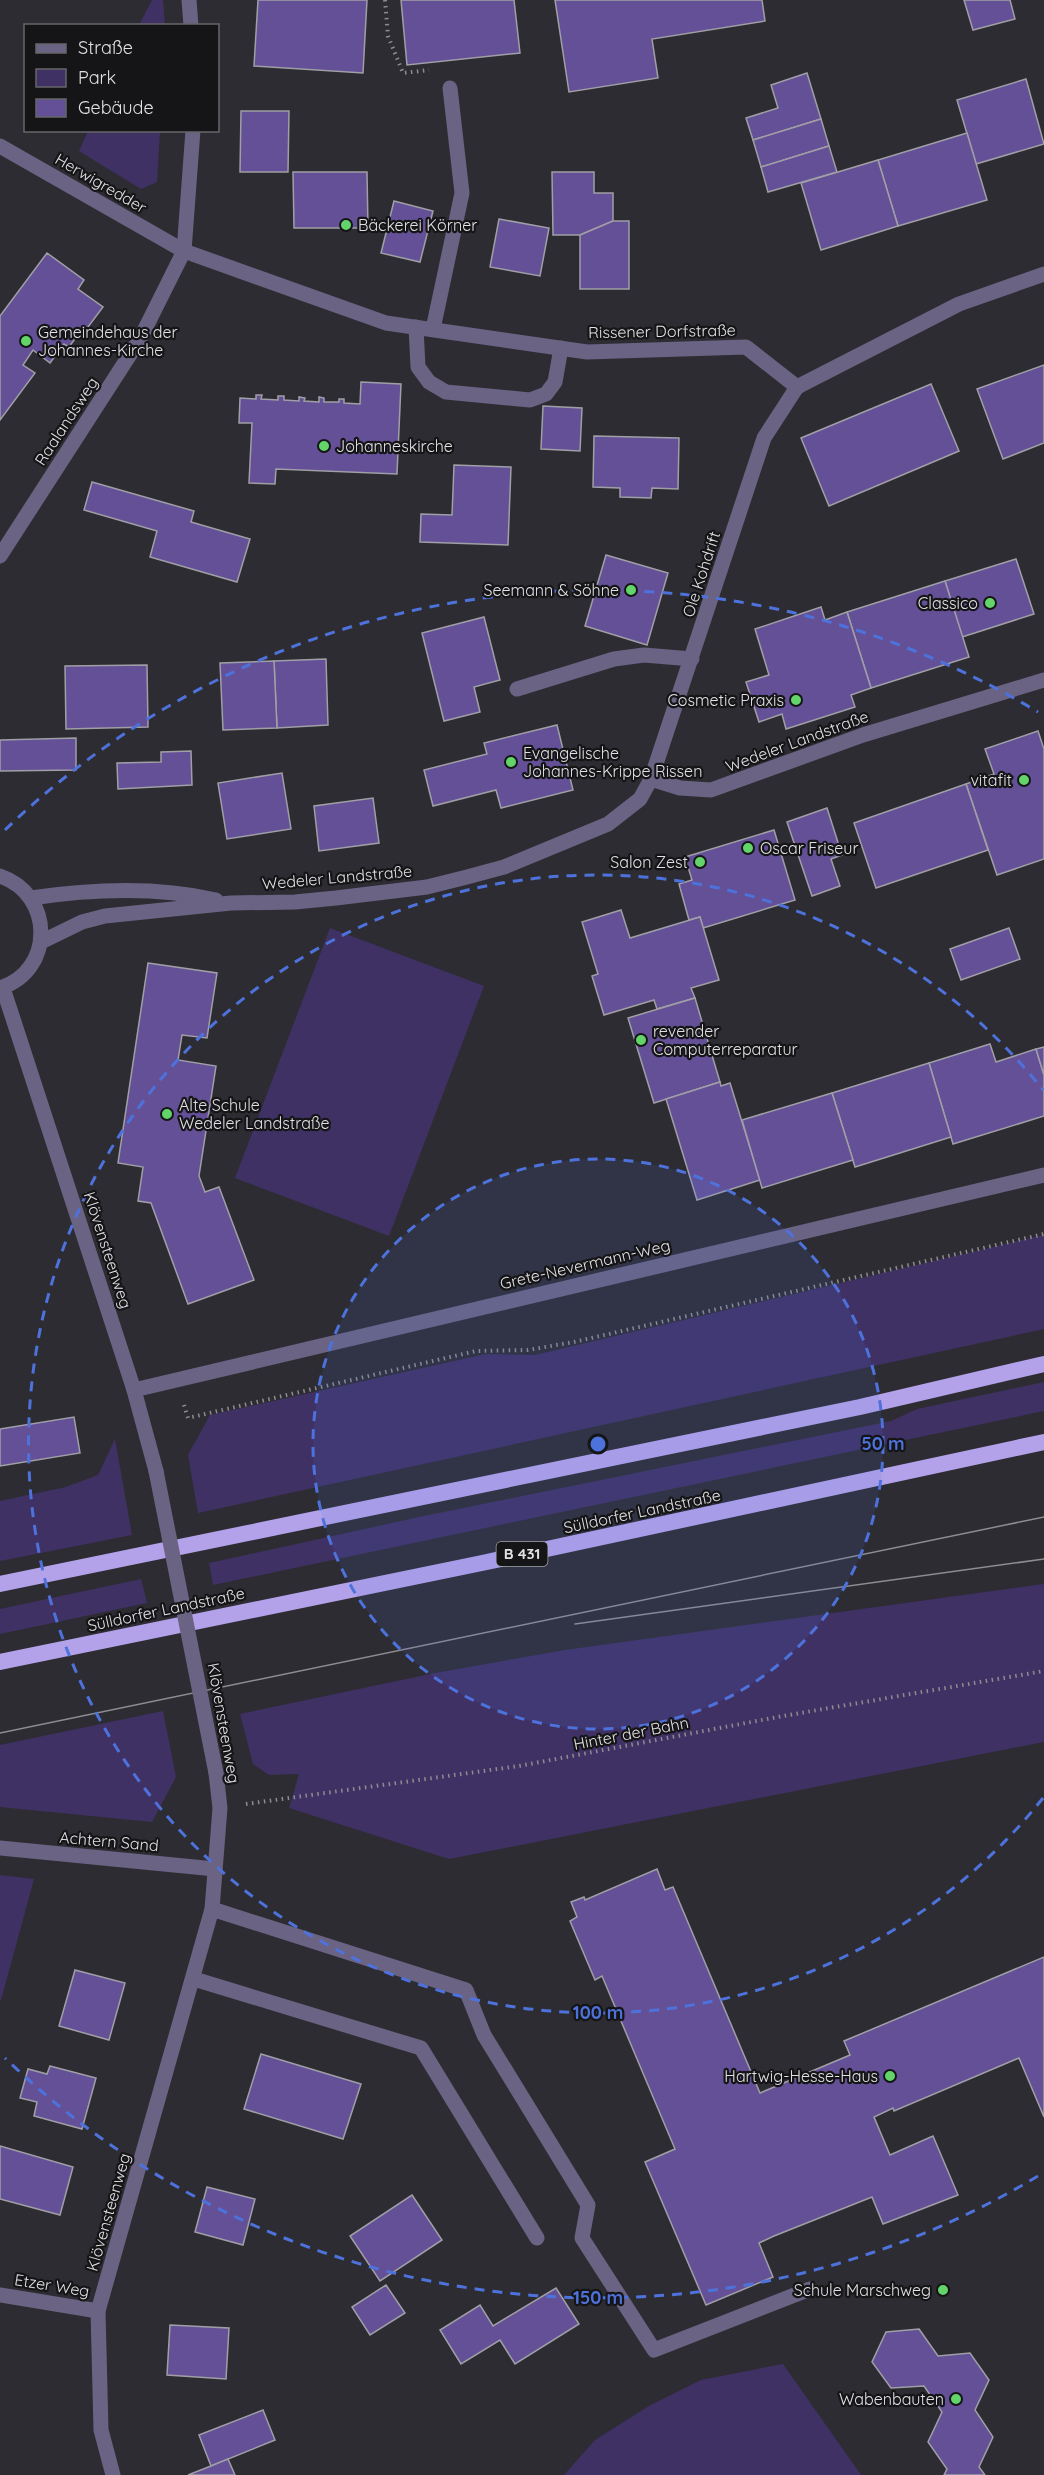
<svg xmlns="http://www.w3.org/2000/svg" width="1044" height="2475" viewBox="0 0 1044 2475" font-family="Quicksand,sans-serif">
	<rect width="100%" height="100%" fill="#2d2c32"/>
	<!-- green -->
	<g fill="#403165">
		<path d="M152 0H163L165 25H139Z"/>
		<path d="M88 131H160L157 182 141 189 79 151Z"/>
		<path d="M330 928 484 986 389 1236 235 1178Z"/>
		<path d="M1044 1235V1329L198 1513 188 1455 210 1415 486 1354 535 1355Z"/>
		<path d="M1044 1382V1411L213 1585 209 1563 419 1517 891 1421 917 1409Z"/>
		<path d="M115 1439 132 1535 0 1561V1501L66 1487 98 1475Z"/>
		<path d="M141 1579 147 1603 0 1634V1609Z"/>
		<path d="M1044 1584V1742L449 1859 289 1808 299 1774 269 1775 253 1764 240 1714 435 1673 565 1650Z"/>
		<path d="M163 1711 176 1777 152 1822 0 1807V1745Z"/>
		<path d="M0 1875 34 1879 1 2000H0Z"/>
		<path d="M783 2364 861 2475H564L595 2440 649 2406 701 2380Z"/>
	</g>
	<!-- building -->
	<g fill="#645097" stroke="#a09fa6" stroke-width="1.5">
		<path d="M258 0H367L363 73 254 66Z"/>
		<path d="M401 0H514L520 53 407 65Z"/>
		<path d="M555 0H762L765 21 652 39 658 78 569 92Z"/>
		<path d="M964 0H1010L1015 19 973 30Z"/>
		<path d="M807 73 821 119 753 140 746 118 778 108 771 85Z"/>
		<path d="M1026 79 1044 144 976 164 957 100Z"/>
		<path d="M241 111H289L288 172H240Z"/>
		<path d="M821 119 829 146 761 167 753 140Z"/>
		<path d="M967 133 987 200 898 226 878 160Z"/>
		<path d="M829 146 837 172 768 192 761 167Z"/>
		<path d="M878 160 898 226 821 250 801 183Z"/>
		<path d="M293 172H367L368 228H294Z"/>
		<path d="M552 172H594V193H613V221L580 235H553Z"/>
		<path d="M394 201 433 211 420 262 381 253Z"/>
		<path d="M499 219 549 228 540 276 490 267Z"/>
		<path d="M613 221H629V289H580V235Z"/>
		<path d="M47 253 84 280 78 289 103 307 85 331 82 329 69 347 64 344 50 363 33 350 23 365 35 373 0 420V316Z"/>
		<path d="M1044 365V443L1003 459 977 389Z"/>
		<path d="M361 382 401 384 397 474 276 469 275 484 249 483 252 423H239L240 398 256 399V395H262L261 399 278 400V396H284V400L299 401V397L305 398 304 401 319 402V397L324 398V402H339V399H344V403L360 404Z"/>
		<path d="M931 384 959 451 829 506 801 438Z"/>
		<path d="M543 406 582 408 580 451 541 449Z"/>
		<path d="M594 436 679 438 678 489 652 488 651 498 620 497V488L593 487Z"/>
		<path d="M454 465 511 467 508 545 420 542 421 514 452 515Z"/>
		<path d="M92 482 194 511 191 522 250 539 237 582 150 557 157 531 84 510Z"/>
		<path d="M606 555 668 573 647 645 585 626Z"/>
		<path d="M1016 559 1034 614 962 637 945 581Z"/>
		<path d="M945 581 969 657 871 688 847 612Z"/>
		<path d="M821 607 825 620 847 612 871 688 851 695 855 707 786 729 782 714 759 722 746 682 769 675 755 629Z"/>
		<path d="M484 617 500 680 474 687 480 712 444 721 422 633Z"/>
		<path d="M326 659 328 725 277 728 274 661Z"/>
		<path d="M274 661 277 728 223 730 220 663Z"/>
		<path d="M147 665 148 727 66 729 65 666Z"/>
		<path d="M557 725 573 790 501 808 496 790 433 806 424 770 487 754 484 743Z"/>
		<path d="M1038 731 1044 749V859L997 875 966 784 994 774 985 749Z"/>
		<path d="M76 738V770L0 771V740Z"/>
		<path d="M191 751 192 785 118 789 117 763 161 762V752Z"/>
		<path d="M282 773 291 829 227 839 218 783Z"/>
		<path d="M966 784 988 850 876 888 854 823Z"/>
		<path d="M373 798 379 843 319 851 314 806Z"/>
		<path d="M827 808 842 855 831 859 840 886 812 896 787 822Z"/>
		<path d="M774 830 795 900 703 928 700 917 689 920 679 884 692 880 685 857Z"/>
		<path d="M621 910 630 938 700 917 719 980 691 988 695 998 657 1009 654 1000 604 1015 592 976 598 974 582 922Z"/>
		<path d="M1009 928 1020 959 961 980 950 949Z"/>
		<path d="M148 963 217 973 207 1038 182 1035 178 1060 216 1066 199 1176 205 1192 219 1187 254 1280 188 1304 151 1203 138 1201 143 1167 118 1163Z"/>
		<path d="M695 998 720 1082 654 1103 628 1018Z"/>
		<path d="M990 1044 996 1062 1036 1049 1044 1075V1116L953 1144 929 1063Z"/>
		<path d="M1044 1047V1075L1036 1049Z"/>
		<path d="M929 1063 951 1137 855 1167 832 1093Z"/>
		<path d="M720 1082 721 1086 730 1083 760 1180 697 1200 666 1099Z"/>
		<path d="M832 1093 853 1160 762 1188 742 1120Z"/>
		<path d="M74 1417 80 1453 0 1466V1429Z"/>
		<path d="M657 1869 665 1890 673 1887 760 2093 850 2055 844 2041 1044 1957V2117L1019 2058 894 2111 893 2108 874 2117 890 2155 933 2136 958 2195 883 2224 872 2197 774 2236 759 2243 773 2277 706 2305 645 2162 675 2149 602 1976 595 1980 570 1921 577 1917 571 1902 584 1897 585 1900Z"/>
		<path d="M75 1970 125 1983 109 2040 59 2026Z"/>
		<path d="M261 2054 361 2084 343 2139 244 2109Z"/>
		<path d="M50 2066 96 2078 82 2129 34 2116 37 2102 20 2098 28 2069 47 2074Z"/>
		<path d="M0 2146 73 2167 60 2215 0 2199Z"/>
		<path d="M207 2187 255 2199 243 2245 195 2232Z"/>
		<path d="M412 2195 442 2240 380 2281 350 2236Z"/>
		<path d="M386 2285 405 2313 370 2335 352 2307Z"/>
		<path d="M556 2288 579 2324 515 2364 500 2340 461 2364 440 2330 480 2305 493 2326Z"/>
		<path d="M170 2325 229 2328 226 2379 167 2375Z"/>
		<path d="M919 2329 938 2356 970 2353 989 2380 975 2410 993 2437 979 2467 985 2475H944L947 2469 928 2442 942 2412 924 2386 891 2388 872 2362 886 2332Z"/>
		<path d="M263 2410 275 2440 211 2466 199 2435Z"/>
		<path d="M228 2459 235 2475H188L211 2466Z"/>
	</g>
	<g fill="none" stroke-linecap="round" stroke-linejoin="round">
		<!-- path -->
		<g stroke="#8d8c90" stroke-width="4" stroke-dasharray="1.5 4.5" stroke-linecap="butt">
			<path d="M385 0 388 36 403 73 429 70"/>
			<path d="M184 1405 188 1418 476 1351 528 1350 574 1342 1044 1234"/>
			<path d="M246 1804 519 1766 783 1716 1044 1671"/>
		</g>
		<!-- service -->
		<g stroke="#6a6383" stroke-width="15">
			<path d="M416 327 418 367 429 382 446 392 530 400 546 394 555 382 561 348"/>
			<path d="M433 329 462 193 450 88"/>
			<path d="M517 689 614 659 644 655 692 659"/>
			<path d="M212 1909 466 1990 484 2035 588 2205 582 2238 654 2350 810 2289"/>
			<path d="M194 1979 421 2048 537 2238"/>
		</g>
		<!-- minor -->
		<g stroke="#6a6383" stroke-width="15">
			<path d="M189 0 191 26"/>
			<path d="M0 146 184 251 386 323 587 352 746 347 797 387"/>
			<path d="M797 387 959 304 1044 274"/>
			<path d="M0 556 140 339 184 251 193 130"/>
			<path d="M651 779 680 788 711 790 863 735 1044 680"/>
			<path d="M31 898C92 889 155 886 216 900"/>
			<path d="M41 942 82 922 105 916 231 903 295 902 336 898 427 887 467 877 504 867 608 824 640 799 651 779 764 438 797 387"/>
			<path d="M134 1390 1044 1175"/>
			<path d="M0 1848 215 1869"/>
			<path d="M0 2295 98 2311"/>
		</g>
		<!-- tertiary -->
		<g stroke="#6a6383" stroke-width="15">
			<path d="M0 876C54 894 55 971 0 988"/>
			<path d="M3 988 134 1390 156 1471"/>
			<path d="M113 2475 101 2430 98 2311 212 1909 220 1808 216 1773"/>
		</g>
		<!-- trunk -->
		<g stroke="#b3a2ea" stroke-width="16">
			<path d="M0 1584 860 1407 1044 1364"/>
			<path d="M0 1662 482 1563 1044 1442"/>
		</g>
		<!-- tram -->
		<g stroke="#8d8c91" stroke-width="1.5">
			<path d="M575 1624 1044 1559"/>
			<path d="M0 1733 1044 1517"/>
		</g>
		<!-- tertiary-bridge -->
		<path stroke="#6a6383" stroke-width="15" d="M156 1471 216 1773"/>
	</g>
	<!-- distance rings -->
	<circle cx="598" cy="1444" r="285" fill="#4e72db" fill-opacity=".12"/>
	<g fill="none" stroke="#4e72db" stroke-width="3" stroke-dasharray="10 8">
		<circle cx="598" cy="1444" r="285"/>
		<path d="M1043 1798A569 569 0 1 1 1043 1090"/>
		<path d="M1038 2176A854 854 0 0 1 5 2058M5 830A854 854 0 0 1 1038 712"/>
	</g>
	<!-- markers -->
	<g fill="#62d469" stroke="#151517" stroke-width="2">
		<circle cx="346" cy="225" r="6"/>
		<circle cx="26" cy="341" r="6"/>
		<circle cx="324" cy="446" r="6"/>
		<circle cx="631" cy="590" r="6"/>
		<circle cx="990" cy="603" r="6"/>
		<circle cx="796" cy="700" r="6"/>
		<circle cx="511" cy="762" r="6"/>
		<circle cx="1024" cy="780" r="6"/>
		<circle cx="748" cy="848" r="6"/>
		<circle cx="700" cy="862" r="6"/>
		<circle cx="641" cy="1040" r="6"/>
		<circle cx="167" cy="1114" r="6"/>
		<circle cx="890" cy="2076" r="6"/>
		<circle cx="943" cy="2290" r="6"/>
		<circle cx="956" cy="2399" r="6"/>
	</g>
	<g text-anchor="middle" stroke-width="4.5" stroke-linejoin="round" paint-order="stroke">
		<!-- shield labels -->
		<rect fill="#151517" stroke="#a4a3a6" stroke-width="1.5" x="496.5" y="1542" width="51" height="24" rx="4.5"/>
		<g font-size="15" font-weight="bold" fill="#e1e0e4">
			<text x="522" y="1559">B 431</text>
		</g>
		<!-- street labels -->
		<g font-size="16" fill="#e1e0e4" stroke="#151517">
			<text transform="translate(101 183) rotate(30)" y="6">Herwigredder</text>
			<text transform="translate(662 331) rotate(-1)" y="6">Rissener Dorfstraße</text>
			<text transform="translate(66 421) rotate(-57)" y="6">Raalandsweg</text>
			<text transform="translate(701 574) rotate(-72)" y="6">Ole Kohdrift</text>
			<text transform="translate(797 741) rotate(-20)" y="6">Wedeler Landstraße</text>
			<text transform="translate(337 877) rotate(-5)" y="6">Wedeler Landstraße</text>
			<text transform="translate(108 1250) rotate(72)" y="6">Klövensteenweg</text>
			<text transform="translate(585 1264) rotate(-13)" y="6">Grete-Nevermann-Weg</text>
			<text transform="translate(642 1511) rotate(-12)" y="6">Sülldorfer Landstraße</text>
			<text transform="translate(166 1609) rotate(-12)" y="6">Sülldorfer Landstraße</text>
			<text transform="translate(224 1723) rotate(80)" y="6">Klövensteenweg</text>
			<text transform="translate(631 1733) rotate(-11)" y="6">Hinter der Bahn</text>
			<text transform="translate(109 1841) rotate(5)" y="6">Achtern Sand</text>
			<text transform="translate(108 2212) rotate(-74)" y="6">Klövensteenweg</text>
			<text transform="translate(52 2285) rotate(9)" y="6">Etzer Weg</text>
		</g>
		<!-- poi labels -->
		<g font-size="16" fill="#e1e0e4" stroke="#151517" text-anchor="end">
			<text x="358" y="231" text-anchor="start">Bäckerei Körner</text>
			<text x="38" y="338" text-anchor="start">Gemeindehaus der<tspan x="38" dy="18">Johannes-Kirche</tspan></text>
			<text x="336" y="452" text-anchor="start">Johanneskirche</text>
			<text x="619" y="596">Seemann &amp; Söhne</text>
			<text x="978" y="609">Classico</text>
			<text x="784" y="706">Cosmetic Praxis</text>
			<text x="523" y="759" text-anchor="start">Evangelische<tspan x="523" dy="18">Johannes-Krippe Rissen</tspan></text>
			<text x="1012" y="786">vitafit</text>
			<text x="760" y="854" text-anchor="start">Oscar Friseur</text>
			<text x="688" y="868">Salon Zest</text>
			<text x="653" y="1037" text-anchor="start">revender<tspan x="653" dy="18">Computerreparatur</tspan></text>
			<text x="179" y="1111" text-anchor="start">Alte Schule<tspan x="179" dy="18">Wedeler Landstraße</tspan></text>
			<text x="878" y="2082">Hartwig-Hesse-Haus</text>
			<text x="931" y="2296">Schule Marschweg</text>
			<text x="944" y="2405">Wabenbauten</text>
		</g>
	</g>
	<circle cx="598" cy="1444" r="9" fill="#4e72db" stroke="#151517" stroke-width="3"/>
	<g font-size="18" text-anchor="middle" font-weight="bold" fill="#4e72db" stroke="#151517" stroke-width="4.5" stroke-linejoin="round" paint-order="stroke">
		<text x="883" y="1450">50 m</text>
		<text x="598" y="2019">100 m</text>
		<text x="598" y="2304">150 m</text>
	</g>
	<!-- legend -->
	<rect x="24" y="24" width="195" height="108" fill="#151517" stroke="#676669" stroke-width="1.5"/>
	<rect x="36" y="44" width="30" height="9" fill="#6a6383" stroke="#676669" stroke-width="1.5"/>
	<text x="78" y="54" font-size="18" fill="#e1e0e4">Straße</text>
	<rect x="36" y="69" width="30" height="18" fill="#403165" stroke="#676669" stroke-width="1.5"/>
	<text x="78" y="84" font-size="18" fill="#e1e0e4">Park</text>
	<rect x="36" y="99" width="30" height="18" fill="#645097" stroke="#676669" stroke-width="1.5"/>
	<text x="78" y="114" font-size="18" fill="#e1e0e4">Gebäude</text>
</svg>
